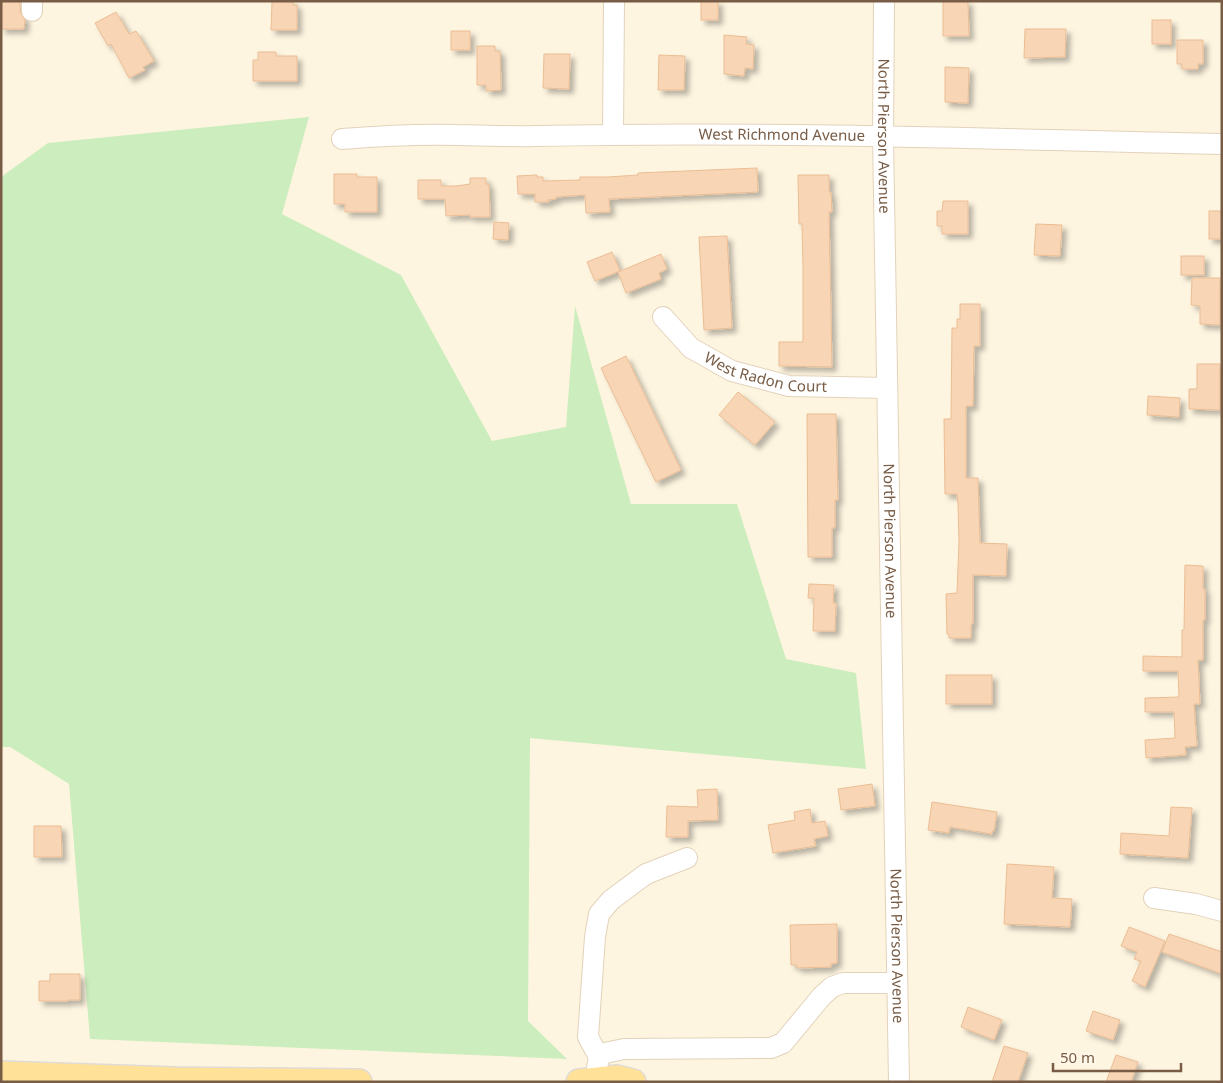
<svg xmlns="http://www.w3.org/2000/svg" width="1223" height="1083" viewBox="0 0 1223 1083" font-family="'Noto Sans',sans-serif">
	<defs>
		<filter id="shadow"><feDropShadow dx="4.5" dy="4.5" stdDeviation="2.5" flood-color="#0004"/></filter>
	</defs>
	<rect width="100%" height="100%" fill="#fef5e0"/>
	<!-- green -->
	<path fill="#ccedbd" d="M309 117 282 214 401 275 492 441 566 427 575 306 631 504H737L786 659 856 673 866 769 530 738 528 1021 567 1059 90 1039 69 784 10 747H1V177L48 143Z"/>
	<!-- building -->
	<g fill="#f7d5b5" stroke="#ebbd94" filter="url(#shadow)">
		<path d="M1 1H20V11L25 20 24 29H1Z"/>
		<path d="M272 1H293V5H297V30H271Z"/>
		<rect x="701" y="1" width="17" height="19"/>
		<path d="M943 1H968L969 36H943Z"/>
		<path d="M116 12 129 34 136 31 154 61 143 67 145 70 129 78 111 44 108 46 95 23Z"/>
		<rect x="1152" y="20" width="19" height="24"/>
		<path d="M1025 29H1066L1065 57 1024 58Z"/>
		<rect x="451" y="31" width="19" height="19"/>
		<path d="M724 35 747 37 746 44 754 45 753 69 745 68 744 76 724 74Z"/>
		<path d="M1177 40H1203V64H1198V69H1182V64H1177Z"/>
		<path d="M477 46H495V51H500L501 90 486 91V85H477Z"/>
		<path d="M258 52H276V56H297V81H253V60H258Z"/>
		<path d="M544 54H570L569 89 543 88Z"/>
		<path d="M659 55 685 56 684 90H658Z"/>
		<path d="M945 67 969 68 968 103 945 102Z"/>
		<path d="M757 168 758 192 609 199 610 212 586 213 585 195 556 197V199L548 200 549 202H535V194H518L517 176 537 175V177H543V181L580 180V177H608L638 175V173Z"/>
		<path d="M334 174H357V177H377V212H345V204H334Z"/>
		<path d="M798 175H829V192H831L832 212H829L832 367 779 366V342H803V267L802 224H799Z"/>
		<path d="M470 178H486V184H489L490 217H470V215L446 216 445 199H418V180H441V186H456L470 184Z"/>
		<path d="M943 201H968V234H942V226H937V211H942Z"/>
		<rect x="1209" y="211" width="13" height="28"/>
		<path d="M494 222 509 223 508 240 493 239Z"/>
		<path d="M1036 224 1062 225 1060 256 1034 255Z"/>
		<path d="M727 236 732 328 704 330 699 237Z"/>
		<path d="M612 252 620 271 595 281 587 262Z"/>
		<path d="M661 254 667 269 659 273 661 279 626 293 618 272Z"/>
		<rect x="1181" y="256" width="23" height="19"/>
		<path d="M1192 278H1220V325L1200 324V306L1191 305Z"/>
		<path d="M960 304H980V346H974L973 406H966V478H978L980 543 1007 544 1006 576 973 575V624H971V638H949V634H947L946 594 957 593 959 542 958 503 957 494H945L944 419H951L952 328H957V319H960Z"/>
		<path d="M626 356 681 470 656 482 601 368Z"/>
		<path d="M1197 364H1220V410L1189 409V389H1197Z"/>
		<path d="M738 392 775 422 755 445 719 415Z"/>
		<path d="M1148 396 1180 398 1179 417 1147 415Z"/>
		<path d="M807 414H836L838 500H835V528H832V557H808Z"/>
		<path d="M1185 565 1203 566V589H1205V620H1203V660H1198L1200 704H1194L1197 746 1185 747 1186 755 1146 758 1145 740 1175 738 1174 712H1145V698L1179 697 1178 671H1143V656L1182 657V630H1184Z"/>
		<path d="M809 584 834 585 833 603H836L835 631H813L814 598H808Z"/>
		<rect x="946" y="675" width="46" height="29"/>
		<path d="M872 784 875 806 841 810 838 789Z"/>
		<path d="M717 789 718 820 688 821V837H666L667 806 698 807 697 790Z"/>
		<path d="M932 802 997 812 994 831H992V834L950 827 949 833 928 830Z"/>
		<path d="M1171 807 1192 808 1188 858 1120 854 1121 833 1169 836Z"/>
		<path d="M810 809 812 823 825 821 828 836 814 839 816 846 773 853 768 825 795 820 794 812Z"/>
		<path d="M34 826H61L62 857H34Z"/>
		<path d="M1007 864 1054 867 1052 898 1072 899 1070 927 1004 924Z"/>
		<path d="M837 924V963L831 964V967L797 968V965H791L790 925Z"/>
		<path d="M1129 927 1165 941 1145 987 1132 981 1141 961 1134 959 1137 952 1121 946Z"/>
		<path d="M1169 934 1222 952V974L1162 952Z"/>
		<path d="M50 974H80V1000H68V1001H39V981H50Z"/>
		<path d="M968 1007 1002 1020 994 1040 961 1027Z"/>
		<path d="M1093 1011 1120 1020 1113 1040 1086 1031Z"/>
		<path d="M1004 1046 1028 1053 1018 1082H992Z"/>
		<path d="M1116 1055 1138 1062 1131 1082H1106Z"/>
	</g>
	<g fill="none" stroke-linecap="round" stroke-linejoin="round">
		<defs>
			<g id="minor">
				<path id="s1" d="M884 1 883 137 899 1082"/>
				<path d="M32 11V1"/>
				<path d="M613 135 614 1"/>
				<path id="s2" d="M342 139C380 136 418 134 457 135 483 135 510 137 536 136 765 131 993 139 1222 144"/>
				<path id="s3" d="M663 317 691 348 732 371 789 386 887 388"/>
				<path d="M1154 898 1196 904 1222 911"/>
				<path d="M599 1057 588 1037 595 937 599 914 611 900 646 874 687 858"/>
				<path d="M595 1080 599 1057 605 1053 624 1049 771 1048 783 1043 822 996 832 987 843 983H897"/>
			</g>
			<g id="major">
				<path d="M1 1074 175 1080 359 1082"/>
				<path d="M579 1082 617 1078 633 1082"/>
			</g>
		</defs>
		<!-- minor casing -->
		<use href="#minor" stroke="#e3d2bb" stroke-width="22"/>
		<!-- major casing -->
		<use href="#major" stroke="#e1dbd6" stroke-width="28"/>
		<!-- minor -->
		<use href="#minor" stroke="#fff" stroke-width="20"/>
		<!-- major -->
		<use href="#major" stroke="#ffe297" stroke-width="25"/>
	</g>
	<g text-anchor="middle" stroke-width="4" stroke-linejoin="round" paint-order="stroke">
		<!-- street labels -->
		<g font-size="15" fill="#785c45" stroke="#fff8e9">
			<text dy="5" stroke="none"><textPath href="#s2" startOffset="440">West Richmond Avenue</textPath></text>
			<text dy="5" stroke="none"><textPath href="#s1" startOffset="135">North Pierson Avenue</textPath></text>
			<text dy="5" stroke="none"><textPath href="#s3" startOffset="122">West Radon Court</textPath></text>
			<text dy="5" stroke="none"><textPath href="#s1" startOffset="540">North Pierson Avenue</textPath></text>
			<text dy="5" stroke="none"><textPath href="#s1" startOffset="945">North Pierson Avenue</textPath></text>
		</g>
	</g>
	<!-- border -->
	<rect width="1223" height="1083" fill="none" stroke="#785c45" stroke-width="5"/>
	<!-- scale -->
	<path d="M1053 1063v8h128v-8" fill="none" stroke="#785c45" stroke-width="2.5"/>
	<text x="1060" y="1063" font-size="15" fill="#785c45" stroke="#fff8e9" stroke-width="4" paint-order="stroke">50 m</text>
</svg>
